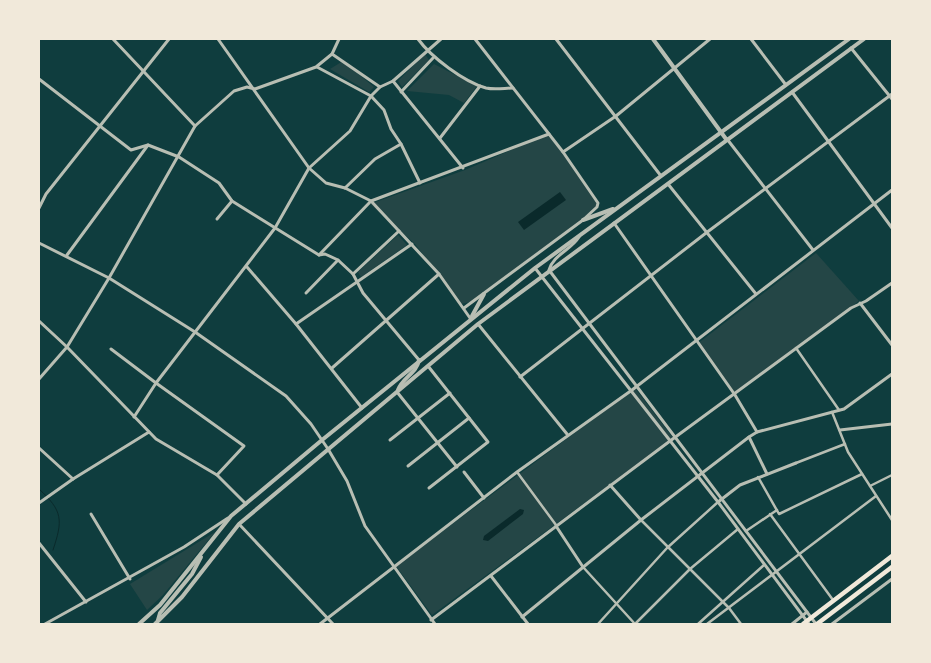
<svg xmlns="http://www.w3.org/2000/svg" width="931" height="663" viewBox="0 0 931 663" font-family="'Public Sans',sans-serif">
	<rect width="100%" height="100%" fill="#0f3d3e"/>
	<!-- green -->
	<g fill="#244646">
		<path d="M425 54 429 60 402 87 398 81Z"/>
		<path d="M343 61 374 87 369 92 330 69Z"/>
		<path d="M434 64 477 86 464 103 449 95 407 91Z"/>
		<path d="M548 134 598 201 596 209 470 302 461 304 415 244 370 204 465 170Z"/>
		<path d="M398 235 407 245 361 277 358 272Z"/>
		<path d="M816 253 859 301 735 394 697 344Z"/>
		<path d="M635 388 673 438 432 615 396 566Z"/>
		<path d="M215 532 163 595 147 610 130 584Z"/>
	</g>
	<!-- water -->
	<g fill="#0a2a2b">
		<path d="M560 192 566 200 524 230 518 222Z"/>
		<path d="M520 509 524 510 523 514 488 541 483 540 484 536Z"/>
	</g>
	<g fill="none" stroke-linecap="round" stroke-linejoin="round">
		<!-- stream -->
		<path stroke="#0a2a2b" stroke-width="1" d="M39 489C63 511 63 520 53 550"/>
		<!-- pedestrian -->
		<g stroke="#b8beb3" stroke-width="2.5">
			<path d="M796 348 839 410"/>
			<path d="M832 412 848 452 892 520"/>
			<path d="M796 463 845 444"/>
			<path d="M517 472 556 525"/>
			<path d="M758 477 779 514 862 474"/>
			<path d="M870 486 892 475"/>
			<path d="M770 514 833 600"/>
			<path d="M641 520 729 608 741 624"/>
			<path d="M746 531 777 510"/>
			<path d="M583 567 635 624 690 569 738 529"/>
			<path d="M598 624 667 548 718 502"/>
			<path d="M698 624 764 565"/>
			<path d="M707 624 876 496"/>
		</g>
		<!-- minor -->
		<g stroke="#b8beb3" stroke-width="3">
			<path d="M113 39 195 126"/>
			<path d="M218 39 309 168 326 183 345 188 371 201 439 274 470 318"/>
			<path d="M418 39C431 57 464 82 486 88 495 90 505 88 513 88"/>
			<path d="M556 39 661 176"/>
			<path d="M751 39 786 85"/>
			<path d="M851 48 892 99"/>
			<path d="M332 54 380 87"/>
			<path d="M317 67 371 96 384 110 391 129 401 144 420 183"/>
			<path d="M39 79 131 150 148 145 179 157 219 183 232 201 319 255 325 254 338 260 353 274 363 293 419 360"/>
			<path d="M393 81 463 168"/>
			<path d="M401 92 433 58"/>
			<path d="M792 92 892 228"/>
			<path d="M440 138 480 86"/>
			<path d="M727 139 813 250"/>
			<path d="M563 152 616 116 710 39"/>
			<path d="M668 184 756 294"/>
			<path d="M345 188 375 159 401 144"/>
			<path d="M39 208 46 194 169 39"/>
			<path d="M217 219 232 201"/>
			<path d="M614 223 735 395 757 432"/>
			<path d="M579 237C571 250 553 255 549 270L816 624"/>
			<path d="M39 243 109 278 195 332 286 396 311 424 328 449 347 481 365 526 435 624"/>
			<path d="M67 255 148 145"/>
			<path d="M319 255 371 201 549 134"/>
			<path d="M247 267 296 324 362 408"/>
			<path d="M535 268 718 502 809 624"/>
			<path d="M353 274 399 231"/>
			<path d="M306 293 338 260"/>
			<path d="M860 303 892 345"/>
			<path d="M464 308 583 220 597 207 598 203 563 152 475 39"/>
			<path d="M39 321 67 347 156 439 217 475 246 504"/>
			<path d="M296 324 412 244"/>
			<path d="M478 324 567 434"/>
			<path d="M111 349 156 383 275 228 309 168 350 131 371 96 380 87 393 81 441 39"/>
			<path d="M428 366 488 442 429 488"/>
			<path d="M332 368 439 274"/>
			<path d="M520 377 706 233 892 94"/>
			<path d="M39 379 67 347 109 278 195 126 234 91 247 87 255 89 316 67 332 54 339 39"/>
			<path d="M397 392 457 467"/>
			<path d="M134 417 156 383 244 446 217 475"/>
			<path d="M840 430 892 424"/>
			<path d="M749 437 767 474"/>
			<path d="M390 440 450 393"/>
			<path d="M39 448 73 479"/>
			<path d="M408 466 469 418"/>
			<path d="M464 472 484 498"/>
			<path d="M610 485 641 520"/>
			<path d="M718 502 740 485 796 463"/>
			<path d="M39 503 73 479 149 432"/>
			<path d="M91 514 130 579"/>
			<path d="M239 524 333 624"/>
			<path d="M556 526 583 567"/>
			<path d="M39 543 86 602"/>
			<path d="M491 576 528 624"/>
			<path d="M522 617 641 520 749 437 757 432 844 409 892 374"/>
			<path d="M431 620 670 441 851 308 866 301 892 283"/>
			<path d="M45 624 184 547 228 518"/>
			<path d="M320 624 517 472 632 390 892 190"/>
			<path d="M792 624 807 612"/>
			<path d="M832 624 892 579"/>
		</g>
		<!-- tertiary -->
		<g stroke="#b8beb3" stroke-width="4">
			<path d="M653 39 726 139"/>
			<path d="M583 220 613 209"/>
			<path d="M472 316 484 294"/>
			<path d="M398 390C402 378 417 373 419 360"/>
			<path d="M158 620 160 613 192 574 201 557"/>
			<path d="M139 624 160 605 231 516 322 440 535 268 849 39"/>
			<path d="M155 624 182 597 239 524 478 324 864 39"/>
		</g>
		<!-- secondary -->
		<g stroke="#f1e9da" stroke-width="4.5">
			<path d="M803 624 892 556"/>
			<path d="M817 624 892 567"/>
		</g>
	</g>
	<!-- border -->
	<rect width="931" height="663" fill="none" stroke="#f1e9da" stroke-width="80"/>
</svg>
